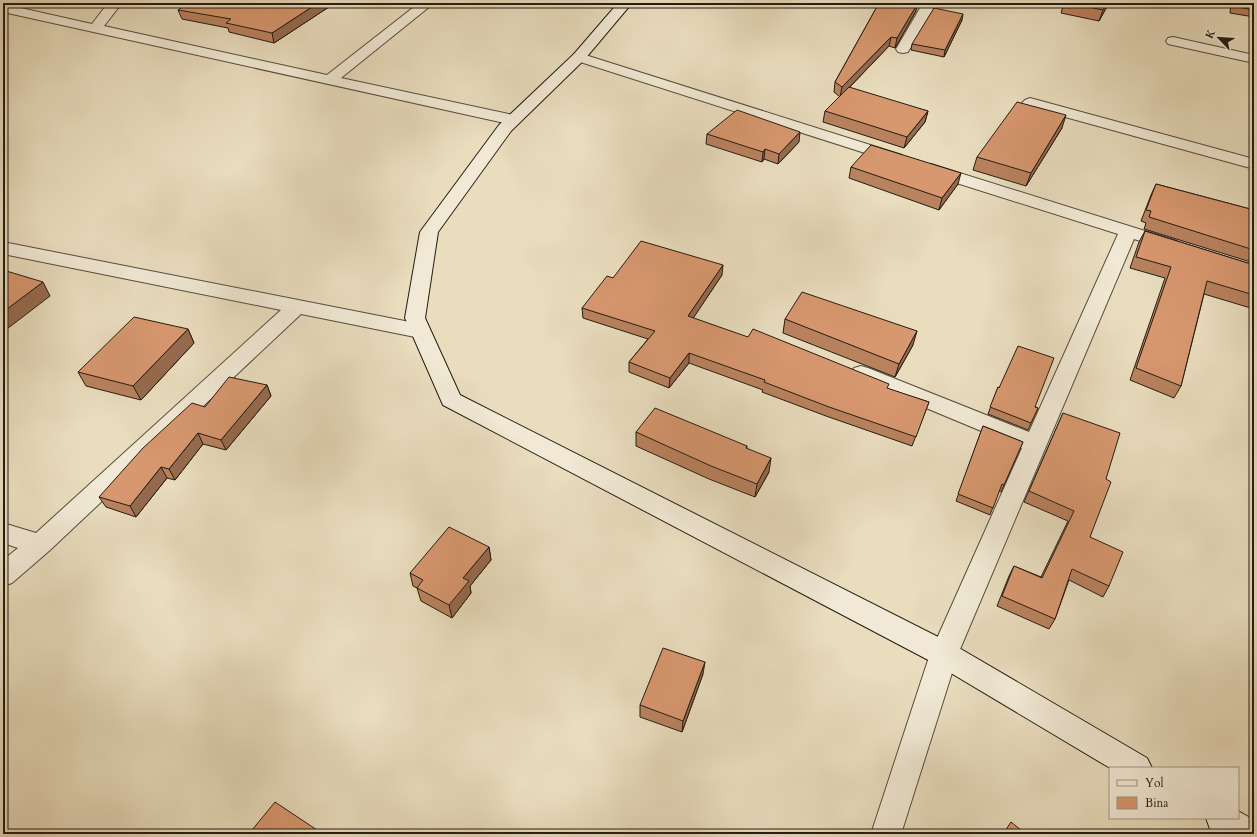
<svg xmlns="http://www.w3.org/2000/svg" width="1257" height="837" viewBox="0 0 1257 837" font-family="Cardo,serif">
	<rect width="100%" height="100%" fill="#e9ddbe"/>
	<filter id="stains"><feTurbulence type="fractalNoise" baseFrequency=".005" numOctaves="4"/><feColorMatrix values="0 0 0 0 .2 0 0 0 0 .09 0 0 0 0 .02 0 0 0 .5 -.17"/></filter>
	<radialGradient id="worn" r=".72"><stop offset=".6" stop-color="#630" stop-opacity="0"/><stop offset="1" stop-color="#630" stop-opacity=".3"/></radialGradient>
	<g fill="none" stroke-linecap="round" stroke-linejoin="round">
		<defs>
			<g id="street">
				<path d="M108 3H122L104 26 327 75 419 3H434L341 78 513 115 519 117 521 120 519 123 513 125 3 12V4L92 24Z"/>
				<path d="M923 3H937L908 52 903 53 898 52 896 49Z"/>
				<path d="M1173 37 1254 55V63L1168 44 1166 41 1168 38Z"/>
				<path d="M579 53 902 155 904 158 902 161 896 163 890 161 574 60 572 57 574 54Z"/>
				<path d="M1030 98 1254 159V169L1025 106 1022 103 1025 100Z"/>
				<path d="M931 164 1177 241 1180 245 1177 249 1171 251 1134 239 958 654 901 834H871L930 654 1022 448 854 378 850 373 854 368 861 366 868 368 1029 432 1118 234 925 173 923 169 925 165Z"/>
				<path d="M3 242 420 324 427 326 430 331 427 336 420 338 301 314 49 551 12 583 3 586V560L18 548 3 543V523L36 533 281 310 3 254Z"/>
			</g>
			<g id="secondary">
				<path d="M618 3H632L584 60 511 131 438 232 425 318 460 395 954 645 1147 758 1152 768H1110L934 663 443 405 405 318 420 232 499 125 574 54Z"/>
				<path d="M1238 811 1254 820V834H1219L1210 829 1206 818H1238Z"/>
			</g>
		</defs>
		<!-- street casing -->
		<use href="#street" stroke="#554c3d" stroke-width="2"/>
		<!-- secondary casing -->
		<use href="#secondary" stroke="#241c12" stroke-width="2"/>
		<!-- street -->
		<use href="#street" fill="#f1e9d5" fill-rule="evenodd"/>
		<!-- secondary -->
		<use href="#secondary" fill="#f1e9d5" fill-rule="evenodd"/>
	</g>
	<!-- wall -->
	<g fill="#b9825f" stroke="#241c12">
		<path d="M335 3 274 43 229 32 228 28 182 19 178 10Z"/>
		<path d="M879 3H918L916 11 895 48 889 46 846 91 928 111 925 122 904 148 823 122 825 111 840 97 834 92 835 82Z"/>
		<path d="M1064 3H1109L1099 21 1061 13Z"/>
		<path d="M1139 3H1151L1150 5Z"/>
		<path d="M1231 3H1254V17L1230 13Z"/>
		<path d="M962 20 944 57 911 50 912 44Z"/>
		<path d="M1062 128 1026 186 973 170 977 157Z"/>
		<path d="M707 134 799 142 778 164 764 159 762 162 706 144Z"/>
		<path d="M851 167 958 184 939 210 849 178Z"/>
		<path d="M1156 184 1254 210V263L1144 229 1146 223 1141 221 1151 195Z"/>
		<path d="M1145 231 1254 265V309L1204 294 1181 386 1174 398 1130 380 1165 278 1130 268 1139 242Z"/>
		<path d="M722 275 693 318 888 389 929 402 912 446 826 416 762 392 763 390 689 363 669 388 629 372V362L648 339 583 318 582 308 613 278Z"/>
		<path d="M1254 310V322L1251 321Z"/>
		<path d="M785 319 913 345 895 377 783 333Z"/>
		<path d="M188 329 194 343 141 400 86 386 78 372Z"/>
		<path d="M267 385 271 396 226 450 203 444 175 480 167 478 136 517 106 507 99 497 205 407Z"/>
		<path d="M998 387 1038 408 1028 430 988 414Z"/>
		<path d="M1063 413 1106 479 1090 537 1109 586 1103 597 1069 580 1055 619 1049 629 997 606 1009 576 1014 566 1041 577 1068 521 1024 502Z"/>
		<path d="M983 426 1023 442 1001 492 999 491 990 515 956 501Z"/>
		<path d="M636 432 747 446V449L769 472 755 497 709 479 636 446Z"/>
		<path d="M489 547 491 560 470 586 471 593 452 618 421 601 417 588 413 586 410 573Z"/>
		<path d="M703 674 682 732 640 717V705Z"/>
	</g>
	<!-- shaded-wall -->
	<g fill="#966a4e" stroke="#241c12">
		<path d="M318 3H335L274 43 272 33Z"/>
		<path d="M918 3 916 11 895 48 897 38Z"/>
		<path d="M1107 3H1109L1099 21 1103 10Z"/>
		<path d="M963 14 962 20 944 57 945 50Z"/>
		<path d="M891 37 889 46 840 97 842 87Z"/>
		<path d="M928 111 925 122 904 148 907 137Z"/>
		<path d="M1066 115 1062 128 1026 186 1031 173Z"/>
		<path d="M800 132 799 142 778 164 779 154Z"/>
		<path d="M765 149 764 159 762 162 763 152Z"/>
		<path d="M961 173 958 184 939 210 942 198Z"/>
		<path d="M723 265 722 275 688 326V316Z"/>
		<path d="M43 282 50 296 3 332V312Z"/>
		<path d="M188 329 194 343 141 400 133 386Z"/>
		<path d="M917 331 913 345 895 377 899 364Z"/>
		<path d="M689 353V363L669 388 670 378Z"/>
		<path d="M267 385 271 396 226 450 221 440Z"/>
		<path d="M198 433 203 444 175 480 169 469Z"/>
		<path d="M771 458 769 472 755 497 757 484Z"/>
		<path d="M161 467 167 478 136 517 130 506Z"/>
		<path d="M489 547 491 560 470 586 471 593 452 618 449 605 463 578Z"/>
		<path d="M705 662 703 674 682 732 683 721Z"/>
	</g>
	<!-- building -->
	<g fill="#d7976f" stroke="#241c12">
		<path d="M189 3H318L272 33 226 23 231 19 178 10Z"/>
		<path d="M879 3H918L897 38 891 37 842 87 835 82Z"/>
		<path d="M1069 3H1107L1103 10Z"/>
		<path d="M1234 3H1254V10L1233 6Z"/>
		<path d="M934 8 963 14 945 50 912 44Z"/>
		<path d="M849 87 928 111 907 137 825 111Z"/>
		<path d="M1017 102 1066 115 1031 173 977 157Z"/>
		<path d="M737 110 800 132 779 154 765 149 763 152 707 134Z"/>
		<path d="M871 145 961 173 942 198 851 167Z"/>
		<path d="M1156 184 1254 210V250L1149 217 1151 211 1146 210Z"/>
		<path d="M1145 231 1254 265V295L1207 281 1181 386 1136 368 1171 267 1136 257Z"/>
		<path d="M641 241 723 265 688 316 748 337 753 329 889 384 887 388 929 402 916 437 829 407 764 382 765 380 689 353 670 378 629 362 655 331 582 308 607 276 613 278Z"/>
		<path d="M3 270 43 282 3 312Z"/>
		<path d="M802 292 917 331 899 364 785 319Z"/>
		<path d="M134 317 188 329 133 386 78 372Z"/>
		<path d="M1018 346 1054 358 1035 407 1038 408 1031 423 990 407 998 387 999 388Z"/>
		<path d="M229 377 267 385 221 440 198 433 169 469 161 467 130 506 99 497 143 448 192 403 205 407Z"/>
		<path d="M655 408 747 446 746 448 771 458 757 484 711 466 636 432Z"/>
		<path d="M1063 413 1120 433 1106 479 1111 482 1090 537 1123 552 1109 586 1072 569 1055 619 1002 596 1014 566 1042 578 1074 511 1029 491Z"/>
		<path d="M983 426 1023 442 1004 485 1002 484 993 508 958 494Z"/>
		<path d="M449 527 489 547 463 578 469 581 449 605 417 588 423 580 410 573Z"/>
		<path d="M663 648 705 662 683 721 640 705Z"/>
		<path d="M275 802 323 834H258L252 830Z"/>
		<path d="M1011 822 1026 834H1003Z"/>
		<path d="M251 831 255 834H249Z"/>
	</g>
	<!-- margin -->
	<rect width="1257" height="837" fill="none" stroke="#e9ddbe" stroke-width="16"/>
	<rect x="4" y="4" width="1249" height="829" fill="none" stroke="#241c12" stroke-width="2"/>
	<rect x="8" y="8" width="1241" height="821" fill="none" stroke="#241c12"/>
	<!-- legend -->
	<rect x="1109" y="767" width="130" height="52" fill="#f1e9d5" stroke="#9f9787"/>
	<rect x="1117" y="780" width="20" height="6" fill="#f1e9d5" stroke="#9f9787"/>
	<text x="1145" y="787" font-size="12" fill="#241c12">Yol</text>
	<rect x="1117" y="797" width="20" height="12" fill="#d7976f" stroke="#9f9787"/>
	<text x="1145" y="807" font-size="12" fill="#241c12">Bina</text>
	<!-- north arrow -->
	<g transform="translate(1219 38) rotate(295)" stroke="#f1e9d5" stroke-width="3" paint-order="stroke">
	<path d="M0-3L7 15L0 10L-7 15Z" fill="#241c12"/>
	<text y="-6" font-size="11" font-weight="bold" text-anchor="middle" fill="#241c12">K</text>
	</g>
	<rect width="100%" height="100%" filter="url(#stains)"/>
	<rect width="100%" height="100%" fill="url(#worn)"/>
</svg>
